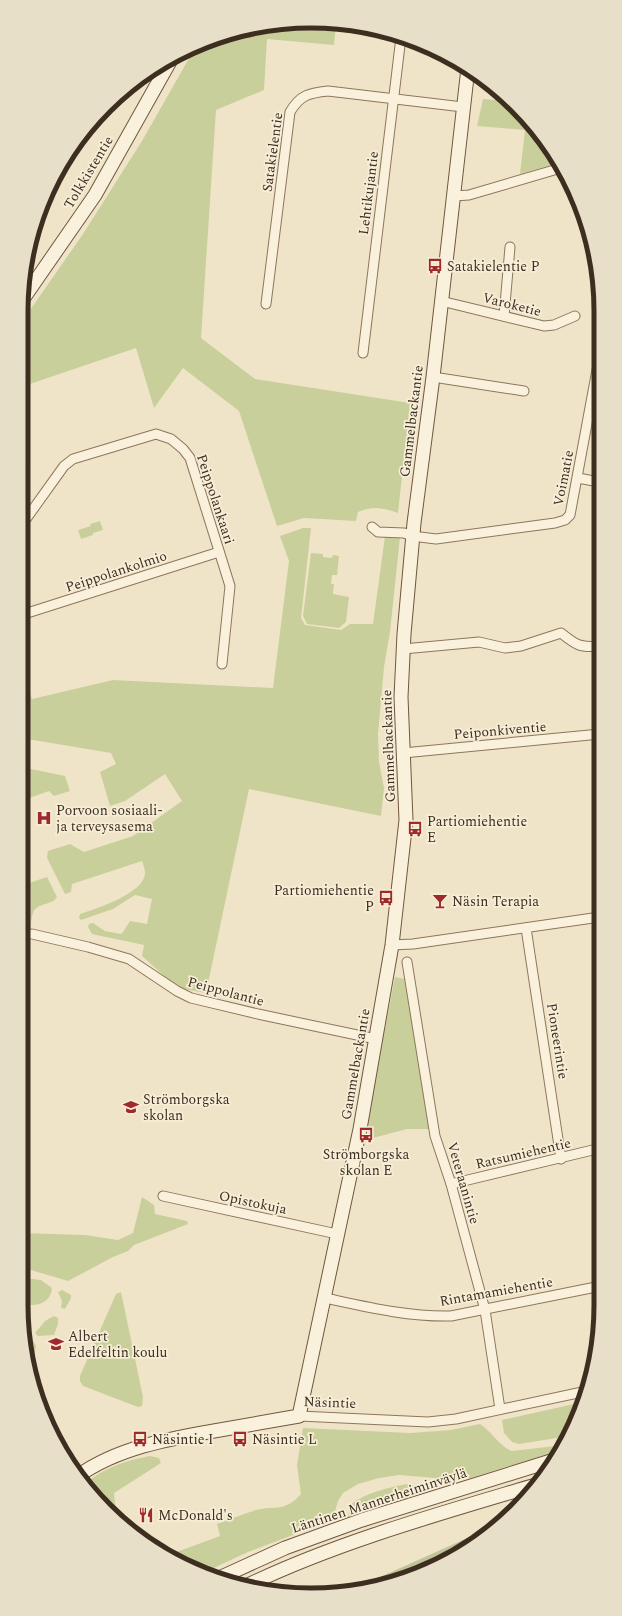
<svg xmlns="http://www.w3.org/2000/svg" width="622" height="1616" viewBox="0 0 622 1616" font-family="Spectral,serif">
	<rect width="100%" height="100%" fill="#f0e4c8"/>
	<!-- farmland -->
	<path fill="#e6deb5" d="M114 99 68 170 42 205 51 183 81 134Z"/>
	<!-- green -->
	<g fill="#c9cf9b">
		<path d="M330 22 336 23 334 45 267 39 264 90 216 110 201 338 255 379 410 403 398 513C384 508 372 506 358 512L356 521 304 518 277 526 239 411 183 368 154 408 136 348 21 387V323L83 234 142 141 196 46 218 36 273 23Z"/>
		<path d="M483 99 508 101 529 120 558 163 520 174 525 130 477 126Z"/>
		<path d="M100 521 103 530 93 533V535L81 539 78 530 91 526 90 524Z"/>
		<path d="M303 528H311L301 618 305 625 341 630 350 624H373L385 536 400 537 390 632 384 667 378 734 379 762 384 788 381 816 249 789 206 993 184 989 172 983 142 956 144 945 92 934 88 927 89 924 93 923 105 931 121 934 123 932 130 921 147 924 152 899 135 895 113 909 81 920 79 918 80 914C96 909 145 893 145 873 145 869 143 864 142 861L72 884 71 892 65 894 47 858 48 851 70 844 84 852 133 836 182 801 165 774 125 801 110 806 100 772 116 764 111 753 21 738V666L32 699 113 680 273 688 289 561 280 536Z"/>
		<path d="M311 553 323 554V557L332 558 333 555 339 556 337 575H332L331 584H334L333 594 349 597 346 622 339 628 307 624 303 616Z"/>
		<path d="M21 767 65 776 70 791 54 796 49 791 21 801Z"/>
		<path d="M47 877 57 897C52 906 37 902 33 913 31 918 31 924 31 929L24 932 21 931V884L29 883Z"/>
		<path d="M395 977 405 979 429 1129H407L369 1139 368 1116Z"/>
		<path d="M142 1197 154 1205 155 1214 187 1221 188 1224 134 1245 128 1251 113 1257 68 1281 24 1268 21 1264V1233L85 1235 118 1240 133 1233Z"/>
		<path d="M24 1278 41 1280 52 1288C51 1304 34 1308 21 1303V1279Z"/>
		<path d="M62 1290 71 1295V1298L65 1309 61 1308 62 1301 58 1292Z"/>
		<path d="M121 1292 143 1397 142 1406 138 1407 83 1386 80 1381V1376L116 1294Z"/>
		<path d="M54 1316 58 1318V1324L54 1335 38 1336 35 1333 45 1321Z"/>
		<path d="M24 1325 36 1346 35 1352 32 1355H29Z"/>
		<path d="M583 1402 569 1436 519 1444 512 1442 504 1433 502 1420Z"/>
		<path d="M480 1424C492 1432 500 1447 512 1451L564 1445 561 1450 471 1478 446 1479 399 1475 379 1478 358 1484 343 1493 338 1501 333 1518 330 1521 248 1552 203 1573 166 1556 155 1547 171 1554 220 1536 217 1524C230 1519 243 1514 256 1510 276 1505 284 1513 301 1494L297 1465 303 1428 410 1433 451 1430Z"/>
		<path d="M150 1456 159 1458 161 1463 114 1493 116 1512 119 1517 93 1496 85 1485C101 1468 128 1460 150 1456Z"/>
		<path d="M407 1484 434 1489 348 1517 350 1505C367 1492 387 1488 407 1484Z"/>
	</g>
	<!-- cemetery -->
	<path fill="#bfc49a" d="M492 1527 472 1546 422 1573 368 1589 351 1590Z"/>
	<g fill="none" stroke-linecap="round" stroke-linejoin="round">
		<defs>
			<g id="street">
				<path d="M454 196 469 195 561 168"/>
				<path d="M441 301 544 326 554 325 575 316"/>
				<path d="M266 304 290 112C300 95 309 93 328 91L463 107"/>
				<path d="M504 316 510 247"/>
				<path d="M363 353 401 37"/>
				<path d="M433 377 524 391"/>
				<path d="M578 478 599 482"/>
				<path d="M21 526 64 466 73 459 156 434 171 439 183 449 190 458 230 586 222 664"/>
				<path d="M372 527 378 532 404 533 412 536 436 539 555 523 565 520 570 515 599 359"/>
				<path d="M21 615 219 552"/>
				<path d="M403 649 479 642 505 648 521 646 561 633C576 645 580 648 599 646"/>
				<path d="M403 753 600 734"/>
				<path d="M526 928 561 1159"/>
				<path d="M32 934 88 947 129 959 177 991 191 998 258 1014 376 1039"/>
				<path d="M392 945 413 944 600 917"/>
				<path d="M407 962 435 1136 451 1184 485 1310 500 1409"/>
				<path d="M451 1184 601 1148"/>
				<path d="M163 1196 337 1234"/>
				<path d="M325 1298C367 1307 408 1317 451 1316L601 1286"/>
				<path d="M299 1416 428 1422 456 1419 587 1391"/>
			</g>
			<g id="secondary">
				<path d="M23 299 95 195 173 56"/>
				<path d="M78 1476C117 1448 168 1439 214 1431 242 1426 270 1421 299 1416L360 1129 392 945 406 820 401 697 404 634 414 523 433 377 468 68"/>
				<path d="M217 1579 285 1548 362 1520 554 1460"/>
				<path d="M246 1586C337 1542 442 1513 539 1484"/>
			</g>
		</defs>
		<!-- street casing -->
		<use href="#street" stroke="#8d765c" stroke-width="11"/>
		<!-- secondary casing -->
		<use href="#secondary" stroke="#6f573f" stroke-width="15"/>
		<!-- street -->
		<use href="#street" stroke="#faf1dc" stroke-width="9"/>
		<!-- secondary -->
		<use href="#secondary" stroke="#faf1dc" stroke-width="13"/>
	</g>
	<!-- icons -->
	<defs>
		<symbol id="bus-bare" viewBox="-9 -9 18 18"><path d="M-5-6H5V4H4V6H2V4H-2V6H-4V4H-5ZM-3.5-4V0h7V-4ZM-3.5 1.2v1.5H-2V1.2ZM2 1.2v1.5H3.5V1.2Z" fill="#9e2a2b" stroke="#f7eed8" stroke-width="2.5" paint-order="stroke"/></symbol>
		<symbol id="hospital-bare" viewBox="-9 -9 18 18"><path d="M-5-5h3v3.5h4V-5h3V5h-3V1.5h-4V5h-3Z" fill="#9e2a2b" stroke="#f7eed8" stroke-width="2.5" paint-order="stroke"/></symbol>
		<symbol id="bar-bare" viewBox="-9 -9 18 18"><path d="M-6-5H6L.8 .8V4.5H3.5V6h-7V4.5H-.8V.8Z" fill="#9e2a2b" stroke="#f7eed8" stroke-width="2.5" paint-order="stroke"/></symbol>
		<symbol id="school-bare" viewBox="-9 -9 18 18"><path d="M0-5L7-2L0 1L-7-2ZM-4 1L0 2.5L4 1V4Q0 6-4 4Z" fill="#9e2a2b" stroke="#f7eed8" stroke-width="2.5" paint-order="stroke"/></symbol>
		<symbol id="restaurant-bare" viewBox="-9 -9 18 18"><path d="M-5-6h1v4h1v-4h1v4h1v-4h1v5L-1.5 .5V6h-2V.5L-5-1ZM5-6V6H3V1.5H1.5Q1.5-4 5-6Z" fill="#9e2a2b" stroke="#f7eed8" stroke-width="2.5" paint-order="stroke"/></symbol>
	</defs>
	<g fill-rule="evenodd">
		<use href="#bus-bare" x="424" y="255" width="22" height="22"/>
		<use href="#hospital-bare" x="33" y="807" width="22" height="22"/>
		<use href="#bus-bare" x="404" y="818" width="22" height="22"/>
		<use href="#bus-bare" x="375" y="887" width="22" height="22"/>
		<use href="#bar-bare" x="429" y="890" width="22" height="22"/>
		<use href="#school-bare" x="120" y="1096" width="22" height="22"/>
		<use href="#bus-bare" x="355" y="1124" width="22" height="22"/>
		<use href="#school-bare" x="45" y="1333" width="22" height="22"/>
		<use href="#bus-bare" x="129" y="1428" width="22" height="22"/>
		<use href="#bus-bare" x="229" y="1428" width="22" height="22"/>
		<use href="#restaurant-bare" x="135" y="1504" width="22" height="22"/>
	</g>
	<g text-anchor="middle" stroke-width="3.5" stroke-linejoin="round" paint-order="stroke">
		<!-- street labels -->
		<g font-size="14" fill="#3d2e20" stroke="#f7eed8">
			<text transform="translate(272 152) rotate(-82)" y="5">Satakielentie</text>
			<text transform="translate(88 172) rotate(-59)" y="5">Tolkkistentie</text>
			<text transform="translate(368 193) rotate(-83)" y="5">Lehtikujantie</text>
			<text transform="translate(512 304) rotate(14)" y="5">Varoketie</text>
			<text transform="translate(411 421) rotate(-83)" y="5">Gammelbackantie</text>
			<text transform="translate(563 478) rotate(-79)" y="5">Voimatie</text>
			<text transform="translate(216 499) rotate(72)" y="5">Peippolankaari</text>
			<text transform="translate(116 571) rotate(-18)" y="5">Peippolankolmio</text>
			<text transform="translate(500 730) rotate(-5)" y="5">Peiponkiventie</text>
			<text transform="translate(388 746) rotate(-92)" y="5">Gammelbackantie</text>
			<text transform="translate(226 991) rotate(15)" y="5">Peippolantie</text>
			<text transform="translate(558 1041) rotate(81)" y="5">Pioneerintie</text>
			<text transform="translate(355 1064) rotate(-80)" y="5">Gammelbackantie</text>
			<text transform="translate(523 1153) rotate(-13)" y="5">Ratsumiehentie</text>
			<text transform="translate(464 1183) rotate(74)" y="5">Veteraanintie</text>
			<text transform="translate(253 1202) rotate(12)" y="5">Opistokuja</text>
			<text transform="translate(496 1291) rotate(-10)" y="5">Rintamamiehentie</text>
			<text transform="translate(330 1402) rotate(2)" y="5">Näsintie</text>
			<text transform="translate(379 1500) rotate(-18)" y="5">Läntinen Mannerheiminväylä</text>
		</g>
		<!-- poi labels -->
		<g font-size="14" fill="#3d2e20" stroke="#f7eed8" text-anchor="start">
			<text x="447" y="271">Satakielentie P</text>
			<text x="56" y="815">Porvoon sosiaali-<tspan x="56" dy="16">ja terveysasema</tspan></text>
			<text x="427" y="826">Partiomiehentie<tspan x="427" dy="16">E</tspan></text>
			<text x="374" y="895" text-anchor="end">Partiomiehentie<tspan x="374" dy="16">P</tspan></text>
			<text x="452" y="906">Näsin Terapia</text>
			<text x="143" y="1104">Strömborgska<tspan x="143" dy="16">skolan</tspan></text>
			<text x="366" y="1159" text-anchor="middle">Strömborgska<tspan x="366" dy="16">skolan E</tspan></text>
			<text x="68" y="1341">Albert<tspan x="68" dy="16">Edelfeltin koulu</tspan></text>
			<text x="152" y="1444">Näsintie I</text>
			<text x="252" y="1444">Näsintie L</text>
			<text x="158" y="1520">McDonald's</text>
		</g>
	</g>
	<!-- crop -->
	<path d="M0 0H622V1616H0ZM311 28H311A283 283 0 0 1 594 311V1305A283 283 0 0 1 311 1588H311A283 283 0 0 1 28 1305V311A283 283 0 0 1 311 28Z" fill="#e8dfc9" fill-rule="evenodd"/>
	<path fill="none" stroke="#3d2e20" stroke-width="5" d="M311 28H311A283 283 0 0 1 594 311V1305A283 283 0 0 1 311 1588H311A283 283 0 0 1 28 1305V311A283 283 0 0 1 311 28Z"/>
</svg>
